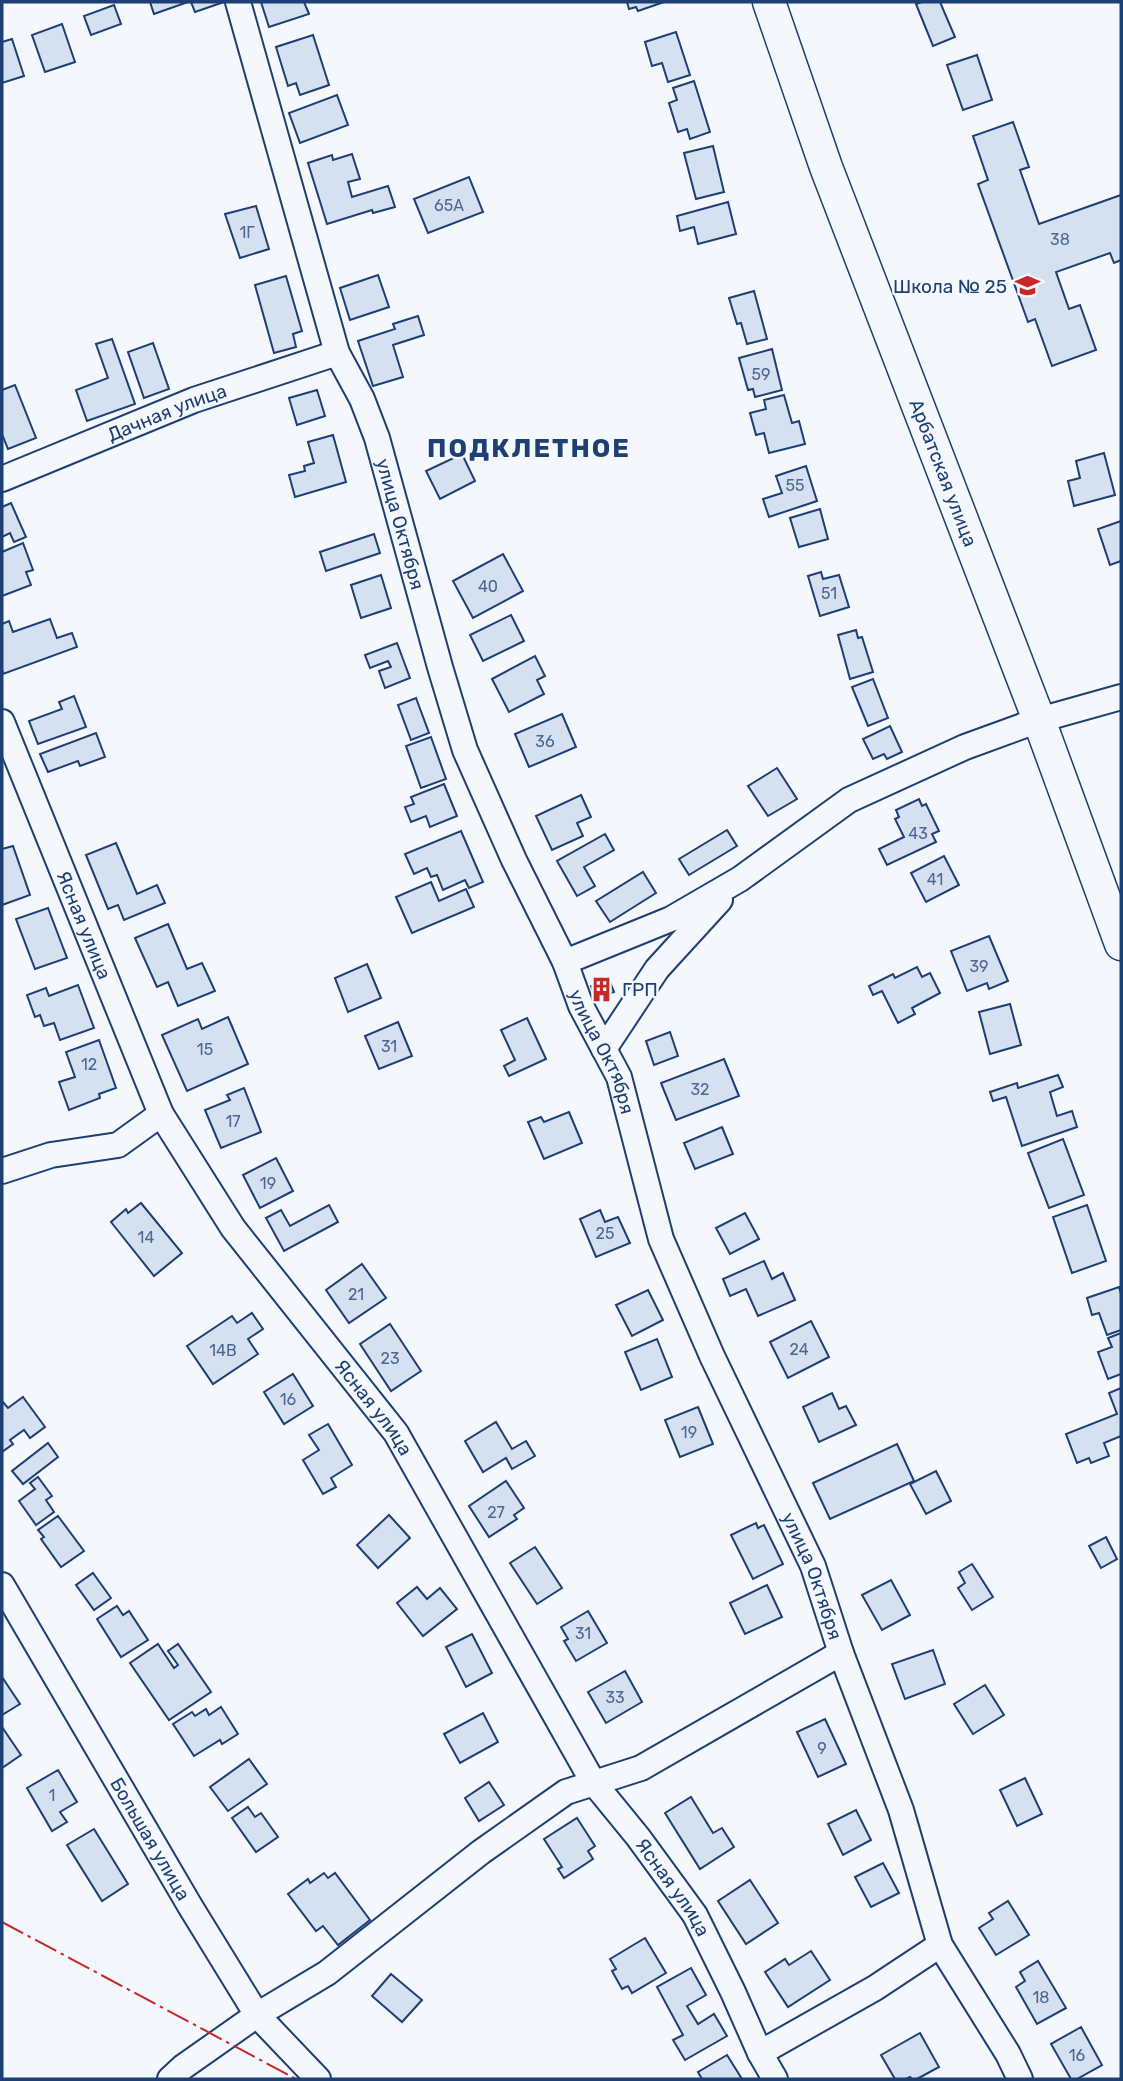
<svg xmlns="http://www.w3.org/2000/svg" width="1123" height="2081" viewBox="0 0 1123 2081" font-family="Rubik,sans-serif">
	<rect width="100%" height="100%" fill="#f4f7fb"/>
	<!-- building -->
	<g fill="#d5e0f0" stroke="#1d3f73" stroke-width="2">
		<path d="M150 2H188L154 14Z"/>
		<path d="M191 2H224L195 12Z"/>
		<path d="M261 2H304L309 14 269 27Z"/>
		<path d="M627 2H664L638 11 636 7 629 9Z"/>
		<path d="M922 2H940L955 37 933 46 916 4Z"/>
		<path d="M114 5 121 24 91 35 84 16Z"/>
		<path d="M62 24 75 62 45 72 32 35Z"/>
		<path d="M676 32 690 75 668 82 662 63 652 66 645 42Z"/>
		<path d="M313 35 329 85 300 95 296 83 288 86 276 47Z"/>
		<path d="M12 39 24 76 2 83V42Z"/>
		<path d="M977 55 992 100 963 110 947 65Z"/>
		<path d="M694 81 710 132 690 139 687 129 678 132 669 103 677 100 673 88Z"/>
		<path d="M337 95 348 125 300 143 289 113Z"/>
		<path d="M1013 122 1029 167 1020 170 1039 224 1121 195V260L1114 263 1110 253 1056 272 1069 309 1080 305 1096 350 1052 366 1035 319 1028 322 978 184 988 180 973 136Z"/>
		<path d="M713 146 724 192 696 199 684 153Z"/>
		<path d="M352 154 360 179 348 182 352 197 388 186 395 207 373 213 372 210 327 224 308 163 332 155 333 160Z"/>
		<path d="M469 177 483 212 428 233 414 199Z"/>
		<path d="M728 202 736 234 698 244 694 227 680 231 677 216Z"/>
		<path d="M256 206 269 249 240 258 225 214Z"/>
		<path d="M378 275 389 307 350 320 340 288Z"/>
		<path d="M286 276 302 331 293 334 296 347 274 353 255 285Z"/>
		<path d="M754 291 767 339 747 344 741 323 737 324 729 298Z"/>
		<path d="M418 316 424 335 393 345 403 377 373 386 358 341 395 329 393 324Z"/>
		<path d="M112 339 135 404 87 421 76 390 108 378 96 344Z"/>
		<path d="M153 343 169 389 144 398 128 352Z"/>
		<path d="M772 349 782 390 755 397 753 389 748 390 739 358Z"/>
		<path d="M15 385 36 438 8 449 2 434V390Z"/>
		<path d="M317 390 325 416 297 425 289 398Z"/>
		<path d="M784 395 792 423 799 421 805 444 769 453 764 433 756 435 750 413 766 409 764 400Z"/>
		<path d="M333 435 346 482 295 497 289 475 305 471 304 466 314 463 308 442Z"/>
		<path d="M1104 453 1115 495 1074 506 1068 481 1080 478 1076 461Z"/>
		<path d="M462 454 475 481 440 499 426 471Z"/>
		<path d="M806 466 817 501 769 517 763 499 782 493 776 476Z"/>
		<path d="M11 503 26 537 14 542 10 533 2 537V507Z"/>
		<path d="M820 509 828 539 799 547 790 518Z"/>
		<path d="M1121 521V561L1110 565 1098 529Z"/>
		<path d="M374 534 380 553 326 571 320 552Z"/>
		<path d="M23 543 33 570 26 572 31 585 2 596V552Z"/>
		<path d="M503 554 523 591 473 618 453 581Z"/>
		<path d="M821 572 823 579 839 575 849 607 820 616 808 576Z"/>
		<path d="M381 575 391 608 361 618 351 585Z"/>
		<path d="M511 615 524 641 483 661 470 635Z"/>
		<path d="M50 619 57 638 72 633 77 647 3 674 2 669V624L9 621 13 632Z"/>
		<path d="M856 630 858 638 862 637 873 672 850 679 838 635Z"/>
		<path d="M397 643 410 678 385 688 379 671 391 667 388 661 370 668 365 655Z"/>
		<path d="M535 656 545 676 537 680 544 694 509 712 492 679Z"/>
		<path d="M873 679 888 718 868 726 852 687Z"/>
		<path d="M74 696 86 727 38 744 29 721 62 709 59 702Z"/>
		<path d="M416 698 429 733 411 740 398 705Z"/>
		<path d="M562 714 576 747 529 767 515 734Z"/>
		<path d="M890 726 902 752 887 759 884 754 873 759 863 739Z"/>
		<path d="M96 733 105 757 80 766 78 761 48 772 40 754Z"/>
		<path d="M431 737 446 779 421 788 406 746Z"/>
		<path d="M777 768 797 799 768 816 748 786Z"/>
		<path d="M444 784 457 816 430 827 426 816 411 822 405 807 414 804 411 797Z"/>
		<path d="M581 795 591 817 577 823 583 836 552 850 536 816Z"/>
		<path d="M919 799 922 806 926 804 939 831 932 834 936 842 887 865 879 849 904 837 895 819 899 817 896 810Z"/>
		<path d="M727 830 737 846 689 875 679 859Z"/>
		<path d="M461 831 483 882 469 888 465 880 443 890 437 875 431 877 427 868 414 874 405 854Z"/>
		<path d="M605 834 614 850 584 867 595 886 577 896 557 861Z"/>
		<path d="M116 843 137 894 157 885 165 903 124 920 118 905 108 909 86 855Z"/>
		<path d="M13 846 30 895 2 905V849Z"/>
		<path d="M944 856 959 885 926 902 911 873Z"/>
		<path d="M643 872 656 893 610 922 596 901Z"/>
		<path d="M431 882 439 901 466 889 474 907 412 933 396 897Z"/>
		<path d="M48 908 67 958 35 969 16 919Z"/>
		<path d="M168 924 187 969 202 963 215 991 178 1006 168 982 157 987 135 938Z"/>
		<path d="M989 936 1008 981 989 989 987 983 967 991 951 951Z"/>
		<path d="M367 964 381 998 348 1012 335 978Z"/>
		<path d="M917 967 922 977 930 973 940 993 912 1008 915 1014 898 1023 882 991 873 995 869 986 893 974 895 978Z"/>
		<path d="M609 980 614 992 596 998 591 986Z"/>
		<path d="M78 985 94 1028 60 1040 54 1023 44 1026 40 1015 35 1017 27 995 46 988 49 996Z"/>
		<path d="M1010 1004 1021 1045 990 1054 979 1012Z"/>
		<path d="M228 1017 248 1064 187 1091 162 1035 198 1019 202 1029Z"/>
		<path d="M527 1018 546 1059 509 1076 504 1066 515 1060 501 1030Z"/>
		<path d="M398 1022 412 1056 379 1069 365 1036Z"/>
		<path d="M670 1032 678 1056 654 1065 646 1041Z"/>
		<path d="M99 1040 116 1088 99 1094 100 1098 69 1110 59 1082 75 1077 66 1052Z"/>
		<path d="M724 1059 739 1096 676 1120 661 1083Z"/>
		<path d="M1058 1075 1063 1087 1050 1092 1057 1116 1072 1111 1077 1127 1022 1146 1006 1097 993 1101 990 1092 1017 1083 1018 1088Z"/>
		<path d="M244 1088 261 1132 221 1148 205 1110 230 1100 227 1095Z"/>
		<path d="M569 1112 582 1143 544 1159 528 1122 541 1117 544 1122Z"/>
		<path d="M722 1127 733 1154 695 1169 684 1143Z"/>
		<path d="M1063 1139 1084 1195 1049 1208 1028 1153Z"/>
		<path d="M276 1158 293 1191 260 1208 243 1175Z"/>
		<path d="M141 1203 182 1253 154 1276 111 1222 126 1209 128 1213Z"/>
		<path d="M329 1205 338 1222 284 1251 266 1218 281 1210 290 1226Z"/>
		<path d="M1087 1205 1106 1261 1072 1273 1053 1217Z"/>
		<path d="M600 1210 605 1222 618 1217 630 1243 596 1257 580 1219Z"/>
		<path d="M745 1213 759 1239 730 1254 716 1228Z"/>
		<path d="M764 1261 772 1279 783 1273 795 1300 758 1316 746 1289 730 1296 723 1279Z"/>
		<path d="M362 1264 386 1298 349 1323 326 1290Z"/>
		<path d="M1119 1287 1121 1294V1330L1107 1335 1099 1313 1092 1315 1087 1298Z"/>
		<path d="M648 1290 663 1320 632 1336 616 1305Z"/>
		<path d="M252 1313 263 1329 248 1339 258 1354 213 1384 187 1346 232 1316 237 1323Z"/>
		<path d="M811 1321 829 1357 788 1378 770 1342Z"/>
		<path d="M390 1324 421 1371 391 1391 360 1344Z"/>
		<path d="M1121 1333V1374L1108 1379 1098 1352 1112 1347 1108 1338Z"/>
		<path d="M657 1339 672 1377 641 1390 625 1352Z"/>
		<path d="M293 1374 313 1406 284 1424 264 1392Z"/>
		<path d="M1121 1388V1436L1104 1443 1109 1456 1091 1463 1089 1458 1077 1463 1066 1434 1117 1414 1109 1393Z"/>
		<path d="M832 1393 839 1409 846 1406 856 1425 819 1442 803 1407Z"/>
		<path d="M23 1397 45 1427 30 1438 24 1430 10 1440 13 1444 2 1452V1401L8 1408Z"/>
		<path d="M698 1407 713 1444 680 1457 665 1420Z"/>
		<path d="M496 1422 512 1449 526 1441 535 1456 512 1469 506 1458 483 1472 465 1441Z"/>
		<path d="M328 1424 352 1465 331 1478 336 1487 323 1494 303 1460 319 1450 309 1435Z"/>
		<path d="M48 1443 58 1457 23 1484 12 1471Z"/>
		<path d="M897 1444 914 1481 830 1519 813 1483Z"/>
		<path d="M936 1471 951 1501 926 1514 910 1484Z"/>
		<path d="M38 1477 52 1496 46 1500 54 1512 36 1525 19 1501 35 1489 30 1483Z"/>
		<path d="M506 1481 524 1508 514 1515 517 1519 489 1537 469 1506Z"/>
		<path d="M389 1515 410 1538 378 1568 357 1545Z"/>
		<path d="M58 1516 84 1551 61 1567 41 1539 44 1537 38 1530Z"/>
		<path d="M756 1523 758 1528 764 1525 783 1564 753 1579 731 1535Z"/>
		<path d="M1106 1537 1117 1559 1101 1568 1089 1546Z"/>
		<path d="M535 1547 562 1588 537 1604 510 1563Z"/>
		<path d="M972 1564 993 1597 972 1610 958 1588 965 1583 959 1572Z"/>
		<path d="M93 1573 111 1598 94 1610 76 1585Z"/>
		<path d="M891 1580 910 1615 882 1630 862 1595Z"/>
		<path d="M767 1585 782 1617 745 1634 730 1603Z"/>
		<path d="M417 1587 427 1599 440 1588 457 1609 423 1636 397 1603Z"/>
		<path d="M117 1606 123 1615 129 1611 148 1640 121 1657 97 1619Z"/>
		<path d="M588 1611 607 1643 576 1661 564 1641 568 1639 561 1627Z"/>
		<path d="M472 1634 492 1673 466 1687 446 1647Z"/>
		<path d="M158 1644 174 1668 178 1665 168 1651 178 1644 211 1692 169 1720 130 1663Z"/>
		<path d="M933 1650 945 1684 905 1699 892 1664Z"/>
		<path d="M625 1671 642 1702 606 1723 588 1692Z"/>
		<path d="M2 1677 20 1704 2 1715Z"/>
		<path d="M985 1685 1004 1715 973 1734 954 1704Z"/>
		<path d="M221 1707 238 1734 222 1744 220 1740 194 1756 173 1724 192 1712 195 1716 206 1709 209 1715Z"/>
		<path d="M483 1713 498 1742 460 1763 444 1734Z"/>
		<path d="M825 1719 846 1764 818 1777 797 1732Z"/>
		<path d="M2 1727 21 1755 2 1768Z"/>
		<path d="M249 1759 267 1784 228 1811 210 1787Z"/>
		<path d="M58 1770 77 1802 60 1812 67 1822 52 1831 27 1788Z"/>
		<path d="M1025 1778 1042 1814 1017 1826 1000 1790Z"/>
		<path d="M489 1782 504 1805 479 1821 465 1798Z"/>
		<path d="M691 1797 713 1833 722 1828 734 1847 700 1869 665 1813Z"/>
		<path d="M248 1807 255 1817 261 1813 278 1837 256 1852 232 1818Z"/>
		<path d="M856 1810 871 1840 843 1855 828 1824Z"/>
		<path d="M577 1818 595 1846 588 1851 593 1859 564 1878 558 1869 562 1867 544 1839Z"/>
		<path d="M94 1829 128 1884 102 1901 67 1845Z"/>
		<path d="M883 1863 899 1893 871 1907 855 1877Z"/>
		<path d="M324 1873 328 1878 335 1873 370 1920 338 1945 323 1926 316 1931 288 1894 308 1879 310 1883Z"/>
		<path d="M750 1880 778 1923 746 1944 718 1901Z"/>
		<path d="M1008 1901 1029 1935 996 1955 979 1928 993 1919 989 1913Z"/>
		<path d="M645 1938 666 1973 632 1993 628 1986 622 1989 612 1971 616 1969 610 1959Z"/>
		<path d="M811 1951 830 1980 788 2007 765 1972 785 1959 789 1965Z"/>
		<path d="M1038 1961 1066 2008 1037 2024 1016 1987 1025 1981 1020 1972Z"/>
		<path d="M691 1968 706 1995 687 2006 698 2024 714 2014 727 2036 685 2060 673 2040 683 2035 657 1987Z"/>
		<path d="M391 1974 422 2000 402 2022 372 1996Z"/>
		<path d="M1081 2027 1102 2065 1077 2079H1071L1051 2044Z"/>
		<path d="M920 2033 939 2067 917 2079H912L910 2077 906 2079H895L881 2055Z"/>
		<path d="M727 2055 742 2079H702L698 2072Z"/>
	</g>
	<g fill="none" stroke-linecap="round" stroke-linejoin="round">
		<defs>
			<g id="minor">
				<path id="s1" d="M238 2 337 353 362 399 377 438 440 667 465 750 514 860 565 962 581 1006 619 1077 661 1239 712 1356 813 1566 841 1653 901 1810 940 1945 1008 2054 1020 2079"/>
				<path id="s2" d="M2 479 194 400 337 353"/>
				<path id="s3" d="M2 722 161 1114 233 1228 396 1433 593 1782 638 1837 695 1915 733 1992 760 2053 775 2079"/>
				<path d="M565 962 671 919 740 879 849 800 965 747 1039 720 1121 697"/>
				<path d="M604 1049 657 969 720 900"/>
				<path d="M2 1171 51 1155 118 1145 161 1114"/>
				<path id="s4" d="M2 1585 190 1906 257 2015 318 2079"/>
				<path d="M760 2053 875 1988 940 1945"/>
				<path d="M170 2079 183 2067 257 2015 327 1973 481 1852 566 1792 641 1768 841 1653"/>
			</g>
			<g id="major">
				<path id="s5" d="M769 2 826 167 1039 720 1121 944"/>
			</g>
		</defs>
		<!-- minor casing -->
		<use href="#minor" stroke="#1d3f73" stroke-width="28"/>
		<!-- major casing -->
		<use href="#major" stroke="#1d3f73" stroke-width="35"/>
		<!-- minor -->
		<use href="#minor" stroke="#f4f7fb" stroke-width="24"/>
		<!-- major -->
		<use href="#major" stroke="#f4f7fb" stroke-width="32"/>
		<!-- power -->
		<path stroke="#c62828" stroke-width="2" stroke-dasharray="24 5 3.5 5" stroke-linecap="butt" d="M2 1922 296 2079"/>
	</g>
	<!-- icons -->
	<defs>
		<symbol id="school-bare" viewBox="-9 -9 18 18"><path d="M0-5L7-2L0 1L-7-2ZM-4 1L0 2.5L4 1V4Q0 6-4 4Z" fill="#c62828" stroke="#f4f7fb" stroke-width="2.5" paint-order="stroke"/></symbol>
		<symbol id="building-bare" viewBox="-9 -9 18 18"><path d="M-4-6H4V6H1V3H-1V6H-4ZM-2.5-4.3h1.7v1.8h-1.7ZM.8-4.3h1.7v1.8H.8ZM-2.5-1h1.7V.8h-1.7ZM.8-1h1.7V.8H.8Z" fill="#c62828" stroke="#f4f7fb" stroke-width="2.5" paint-order="stroke"/></symbol>
	</defs>
	<g fill-rule="evenodd">
		<use href="#school-bare" x="1010" y="268" width="35" height="35"/>
		<use href="#building-bare" x="584" y="972" width="35" height="35"/>
	</g>
	<g text-anchor="middle" stroke-width="5" stroke-linejoin="round" paint-order="stroke">
		<!-- number labels -->
		<g font-size="16" fill="#4b6792">
			<text x="449" y="211">65А</text>
			<text x="247" y="238">1Г</text>
			<text x="1060" y="245">38</text>
			<text x="761" y="380">59</text>
			<text x="795" y="491">55</text>
			<text x="488" y="592">40</text>
			<text x="829" y="599">51</text>
			<text x="545" y="747">36</text>
			<text x="918" y="839">43</text>
			<text x="935" y="885">41</text>
			<text x="979" y="972">39</text>
			<text x="389" y="1052">31</text>
			<text x="205" y="1055">15</text>
			<text x="89" y="1070">12</text>
			<text x="700" y="1095">32</text>
			<text x="233" y="1127">17</text>
			<text x="268" y="1189">19</text>
			<text x="605" y="1239">25</text>
			<text x="146" y="1243">14</text>
			<text x="356" y="1300">21</text>
			<text x="799" y="1355">24</text>
			<text x="223" y="1356">14В</text>
			<text x="390" y="1364">23</text>
			<text x="288" y="1405">16</text>
			<text x="689" y="1438">19</text>
			<text x="496" y="1518">27</text>
			<text x="583" y="1639">31</text>
			<text x="615" y="1703">33</text>
			<text x="822" y="1754">9</text>
			<text x="52" y="1801">1</text>
			<text x="1041" y="2003">18</text>
			<text x="1077" y="2061">16</text>
		</g>
		<!-- poi labels -->
		<g font-size="19" fill="#1d3f73" stroke="#f4f7fb" text-anchor="end">
			<text x="1007" y="293">Школа № 25</text>
			<text x="622" y="996" text-anchor="start">ГРП</text>
		</g>
		<!-- street labels -->
		<g font-size="19" fill="#1d3f73" stroke="#f4f7fb">
			<text dy="7" stroke="none"><textPath href="#s2" startOffset="178">Дачная улица</textPath></text>
			<text dy="7" stroke="none"><textPath href="#s5" startOffset="502">Арбатская улица</textPath></text>
			<text dy="7" stroke="none"><textPath href="#s1" startOffset="548">улица Октября</textPath></text>
			<text dy="7" stroke="none"><textPath href="#s3" startOffset="219">Ясная улица</textPath></text>
			<text dy="7" stroke="none"><textPath href="#s1" startOffset="1115">улица Октября</textPath></text>
			<text dy="7" stroke="none"><textPath href="#s3" startOffset="786">Ясная улица</textPath></text>
			<text dy="7" stroke="none"><textPath href="#s1" startOffset="1682">улица Октября</textPath></text>
			<text dy="7" stroke="none"><textPath href="#s4" startOffset="294">Большая улица</textPath></text>
			<text dy="7" stroke="none"><textPath href="#s3" startOffset="1353">Ясная улица</textPath></text>
		</g>
		<!-- district labels -->
		<g font-size="26" font-weight="bold" letter-spacing="2" fill="#1d3f73" stroke="#f4f7fb">
			<text x="529" y="457">ПОДКЛЕТНОЕ</text>
		</g>
	</g>
	<!-- border -->
	<rect width="1123" height="2081" fill="none" stroke="#1d3f73" stroke-width="7"/>
</svg>
